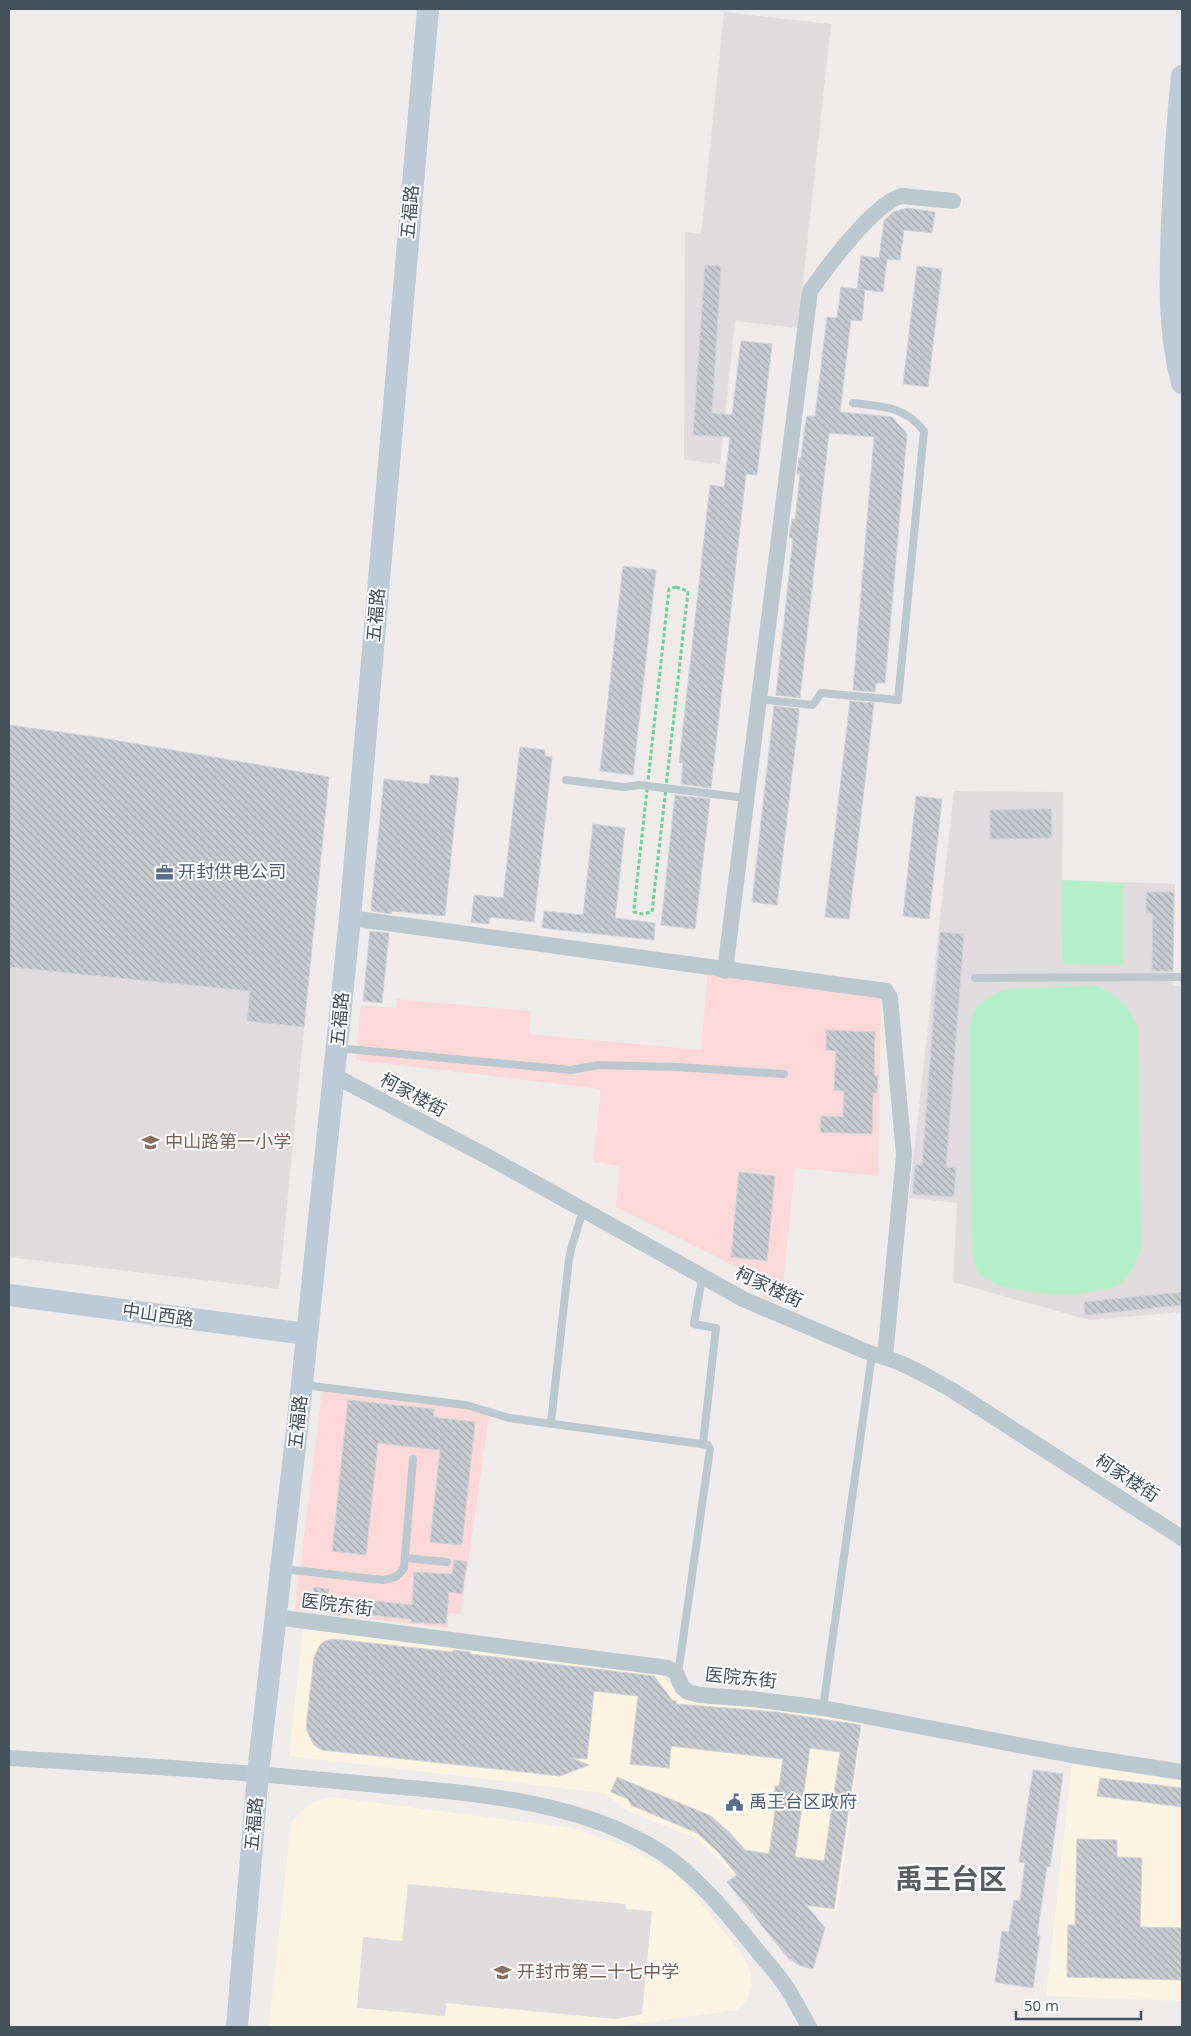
<svg xmlns="http://www.w3.org/2000/svg" width="1191" height="2036" viewBox="0 0 1191 2036" font-family="'Open Sans','Noto Sans SC',sans-serif">
	<defs>
		<pattern id="building-back-hatch" width="6" height="6" patternUnits="userSpaceOnUse" patternTransform="scale(1.25)"><rect width="6" height="6" fill="#c8ccd1"/><path d="M-1 5l2 2M0 0l6 6M5-1l2 2" fill="none" stroke="#a4a8ad"/></pattern>
	</defs>
	<rect width="100%" height="100%" fill="#efebeb"/>
	<!-- commercial -->
	<g fill="#fdf3e1" fill-rule="evenodd">
		<path d="M303 1629 657 1670 681 1696 863 1722 837 1912 813 1908 816 1884 732 1873 696 1838 630 1812 604 1793 289 1756Z"/>
		<path d="M1072 1764 1182 1781V2001L1046 1996Z"/>
		<path d="M329 1797 574 1828 627 1847 677 1874 734 1944 748 1965 752 1980 749 1995 745 2003 736 2010 611 2027H269L291 1823 305 1808 315 1802ZM408 1884 626 1905V1909L651 1911 616 2019 446 2003 445 2016 363 1938 403 1941Z"/>
	</g>
	<!-- education -->
	<g fill="#e0dcde">
		<path d="M724 12 831 24 798 328 735 321 720 464 684 460 685 232 701 234Z"/>
		<path d="M954 791 1063 792 1062 880 1175 884 1173 986H1182V1312L1089 1320 953 1282 957 1203 909 1198Z"/>
		<path d="M9 967 250 991 248 1021 304 1027 279 1289 9 1257Z"/>
		<path d="M408 1884 626 1904V1909L652 1911 642 2014 616 2019 446 2003 445 2016 357 2008 363 1937 402 1941Z"/>
	</g>
	<!-- medical -->
	<g fill="#fcd9d8">
		<path d="M708 971 881 996 878 1176 795 1168 781 1302 763 1300 765 1281 616 1207 620 1166 593 1162 601 1089 356 1060 361 1005 396 1008 397 999 530 1011 529 1034 701 1050Z"/>
		<path d="M322 1391 465 1408 489 1415 461 1614 449 1613 447 1628 295 1610Z"/>
	</g>
	<!-- green -->
	<g fill="#b5f1c8">
		<path d="M1062 880 1123 883V965L1063 964Z"/>
		<path d="M1096 986C1118 995 1129 1006 1138 1027L1141 1249C1136 1261 1132 1273 1122 1282 1100 1301 996 1297 978 1272 975 1267 974 1256 972 1250L969 1028C975 1004 984 996 1008 989Z"/>
	</g>
	<!-- building -->
	<g fill="url(#building-back-hatch)" stroke="#cfd2d8" fill-rule="evenodd">
		<path d="M907 208 935 212 932 233 904 230 900 260 887 259 883 292 857 289 861 256 879 258 884 221 893 212Z"/>
		<path d="M705 265 721 266 712 413 732 415 741 341 772 344 757 475 746 474 711 788 681 784 683 763H679L710 485 724 487 730 437 693 435Z"/>
		<path d="M917 266 942 269 928 387 903 384Z"/>
		<path d="M841 287 865 290 862 321 851 320 840 412 892 417 907 434 885 683H876L875 692 853 690 874 437 829 433 800 698 776 695 793 538H789L792 519 795 520 800 474H797L799 458H801L805 425 807 416H815L827 317 837 318Z"/>
		<path d="M623 566 656 570 633 775 600 771Z"/>
		<path d="M850 701 874 703 849 919 825 917Z"/>
		<path d="M774 706 799 709V713L777 905 752 902Z"/>
		<path d="M9 725 102 738 329 777 304 1027 247 1021 250 991 9 967Z"/>
		<path d="M520 747 545 750V756L552 757 534 922 490 917 489 924 471 922 474 895 503 898Z"/>
		<path d="M430 775 459 778 445 916 392 911 391 914 372 911 371 908 384 779 429 784Z"/>
		<path d="M675 795 710 799 695 929 661 925Z"/>
		<path d="M916 796 942 799 929 919 903 916Z"/>
		<path d="M1051 809 1052 838 990 839V810Z"/>
		<path d="M593 824 625 828 615 918 655 923 654 940 542 928 544 911 583 915Z"/>
		<path d="M1146 892H1174L1173 971H1152L1153 914 1146 913Z"/>
		<path d="M370 931 389 933 382 1003 363 1001Z"/>
		<path d="M940 932 964 934 946 1167 956 1168 954 1197 913 1194 915 1165H922Z"/>
		<path d="M826 1030 875 1032 874 1075 878 1076 877 1093H873L872 1134 820 1132 821 1116 843 1117 844 1091 834 1090 836 1051 826 1050Z"/>
		<path d="M739 1172 775 1176 767 1261 731 1257Z"/>
		<path d="M1182 1292V1305L1085 1315 1084 1302Z"/>
		<path d="M348 1400 434 1409 433 1417 475 1422 462 1545 430 1542 440 1450 378 1443 366 1555 332 1551Z"/>
		<path d="M454 1560 467 1562 462 1594 449 1592 446 1624 411 1622V1619L329 1611 331 1596 412 1605 414 1572 452 1574Z"/>
		<path d="M314 1587 329 1589 327 1608 312 1606Z"/>
		<path d="M334 1639 453 1652V1650L470 1652V1654L654 1676 672 1700 676 1701V1704L776 1712 861 1725 834 1909 806 1905 825 1928 813 1969 799 1965 788 1958 727 1882 737 1875 718 1852 697 1833 631 1805 628 1799 611 1792 617 1777 711 1816 730 1833 745 1850 769 1854 775 1811 772 1810 775 1786H779L783 1759 671 1746 669 1768 630 1764 638 1696 594 1691 587 1759 571 1758 589 1765 560 1776 322 1750 314 1745 306 1729 314 1657 320 1645 325 1641ZM810 1748 840 1752 824 1861 795 1857Z"/>
		<path d="M1033 1770 1063 1774 1050 1867 1047 1866 1037 1936H1040L1033 1988 995 1982 1002 1931 1009 1932 1014 1900 1020 1901 1025 1863 1019 1862Z"/>
		<path d="M1100 1778 1182 1788V1807L1097 1796Z"/>
		<path d="M1077 1839 1117 1840V1857L1142 1858 1140 1927 1182 1928V1980L1067 1977 1068 1925H1075Z"/>
	</g>
	<g fill="none" stroke-linecap="round" stroke-linejoin="round">
		<!-- path -->
		<path stroke="#6bd198" stroke-width="3" stroke-dasharray="4 2.5" stroke-linecap="butt" d="M676 587 688 591 652 912 642 914 634 912V909L669 589Z"/>
		<!-- lane -->
		<g stroke="#bbc8d0" stroke-width="8">
			<path d="M758 699 813 705 821 693 898 700 924 431C904 406 884 407 853 403"/>
			<path d="M566 780 624 787 640 785 746 798"/>
			<path d="M975 978 1182 977"/>
			<path d="M337 1048 571 1070 598 1065 677 1067 784 1074"/>
			<path d="M304 1385 466 1405 509 1418 708 1445 710 1449 678 1674"/>
			<path d="M551 1423 569 1259 572 1246 583 1210"/>
			<path d="M703 1443 716 1328 694 1324 700 1289 704 1277"/>
			<path d="M405 1558 447 1562"/>
			<path d="M283 1569 383 1580C394 1578 398 1577 404 1568L413 1459"/>
			<path d="M823 1708 872 1354"/>
		</g>
		<!-- street -->
		<g stroke="#bbc8d0" stroke-width="16">
			<path d="M350 918 886 991 890 998 904 1155 885 1357"/>
			<path d="M725 971 810 291C827 267 875 202 902 196L953 201"/>
			<path d="M335 1076 492 1159 743 1299 872 1354C901 1360 926 1376 952 1390L1182 1538"/>
			<path d="M275 1617 668 1668 676 1673 682 1687 688 1692 700 1695 752 1699 823 1708 1071 1755 1182 1772"/>
			<path d="M9 1758C129 1765 248 1772 368 1784 466 1793 577 1798 662 1853 699 1878 728 1915 756 1949 766 1962 778 1974 787 1988 795 2001 802 2014 809 2027"/>
		</g>
		<!-- secondary -->
		<g stroke="#bccbd7" stroke-width="22">
			<path d="M1182 76C1177 125 1174 174 1172 224 1170 278 1168 330 1182 383"/>
			<path d="M9 1295 307 1334"/>
			<path d="M237 2027 258 1773 302 1384 350 918 428 9"/>
		</g>
	</g>
	<!-- icons -->
	<defs>
		<symbol id="office-bare" viewBox="-9 -9 18 18"><path d="M-6-3h4V-5.5h4V-3h4V5H-6ZM-1-4.5V-3h2v-1.5ZM-6 0V1H6V0Z" fill="#5c6f8a" stroke="#fff" stroke-width="2.5" paint-order="stroke"/></symbol>
		<symbol id="school-bare" viewBox="-9 -9 18 18"><path d="M0-5L7-2L0 1L-7-2ZM-4 1L0 2.5L4 1V4Q0 6-4 4Z" fill="#8d6e63" stroke="#fff" stroke-width="2.5" paint-order="stroke"/></symbol>
		<symbol id="civic-bare" viewBox="-9 -9 18 18"><path d="M-.6-6.5H3V-4.5H.6V-3L4-1V1h2V6H-6V1h2V-1L-.6-3ZM-1.2 2.5V6h2.4V2.5Z" fill="#5c6f8a" stroke="#fff" stroke-width="2.5" paint-order="stroke"/></symbol>
	</defs>
	<g fill-rule="evenodd">
		<use href="#office-bare" x="152" y="860" width="25" height="25"/>
		<use href="#school-bare" x="138" y="1130" width="25" height="25"/>
		<use href="#civic-bare" x="722" y="1790" width="25" height="25"/>
		<use href="#school-bare" x="490" y="1960" width="25" height="25"/>
	</g>
	<g text-anchor="middle" stroke-width="4" stroke-linejoin="round" paint-order="stroke">
		<!-- street labels -->
		<g font-size="18" fill="#43515a" stroke="#fff">
			<text transform="translate(410 212) rotate(-85)" y="6">五福路</text>
			<text transform="translate(376 615) rotate(-85)" y="6">五福路</text>
			<text transform="translate(340 1019) rotate(-85)" y="6">五福路</text>
			<text transform="translate(413 1095) rotate(28)" y="6">柯家楼街</text>
			<text transform="translate(769 1287) rotate(25)" y="6">柯家楼街</text>
			<text transform="translate(158 1315) rotate(8)" y="6">中山西路</text>
			<text transform="translate(298 1422) rotate(-84)" y="6">五福路</text>
			<text transform="translate(1127 1478) rotate(33)" y="6">柯家楼街</text>
			<text transform="translate(337 1605) rotate(7)" y="6">医院东街</text>
			<text transform="translate(741 1678) rotate(6)" y="6">医院东街</text>
			<text transform="translate(254 1824) rotate(-85)" y="6">五福路</text>
		</g>
		<!-- service labels -->
		<g font-size="18" fill="#4e5e75" stroke="#fff" text-anchor="start">
			<text x="178" y="878">开封供电公司</text>
			<text x="749" y="1808">禹王台区政府</text>
		</g>
		<!-- education labels -->
		<g font-size="18" fill="#785e54" stroke="#fff" text-anchor="start">
			<text x="165" y="1148">中山路第一小学</text>
			<text x="517" y="1978">开封市第二十七中学</text>
		</g>
		<!-- town labels -->
		<g font-size="28" font-weight="bold" fill="#585d61" stroke="#fff">
			<text x="951" y="1889">禹王台区</text>
		</g>
	</g>
	<!-- border -->
	<rect width="1191" height="2036" fill="none" stroke="#43515a" stroke-width="20"/>
	<!-- scale -->
	<path d="M1016 2011v8h125v-8" fill="none" stroke="#43515a" stroke-width="2.5"/>
	<text x="1024" y="2011" font-size="15" fill="#43515a" stroke="#ffffff" stroke-width="4" paint-order="stroke">50 m</text>
</svg>
